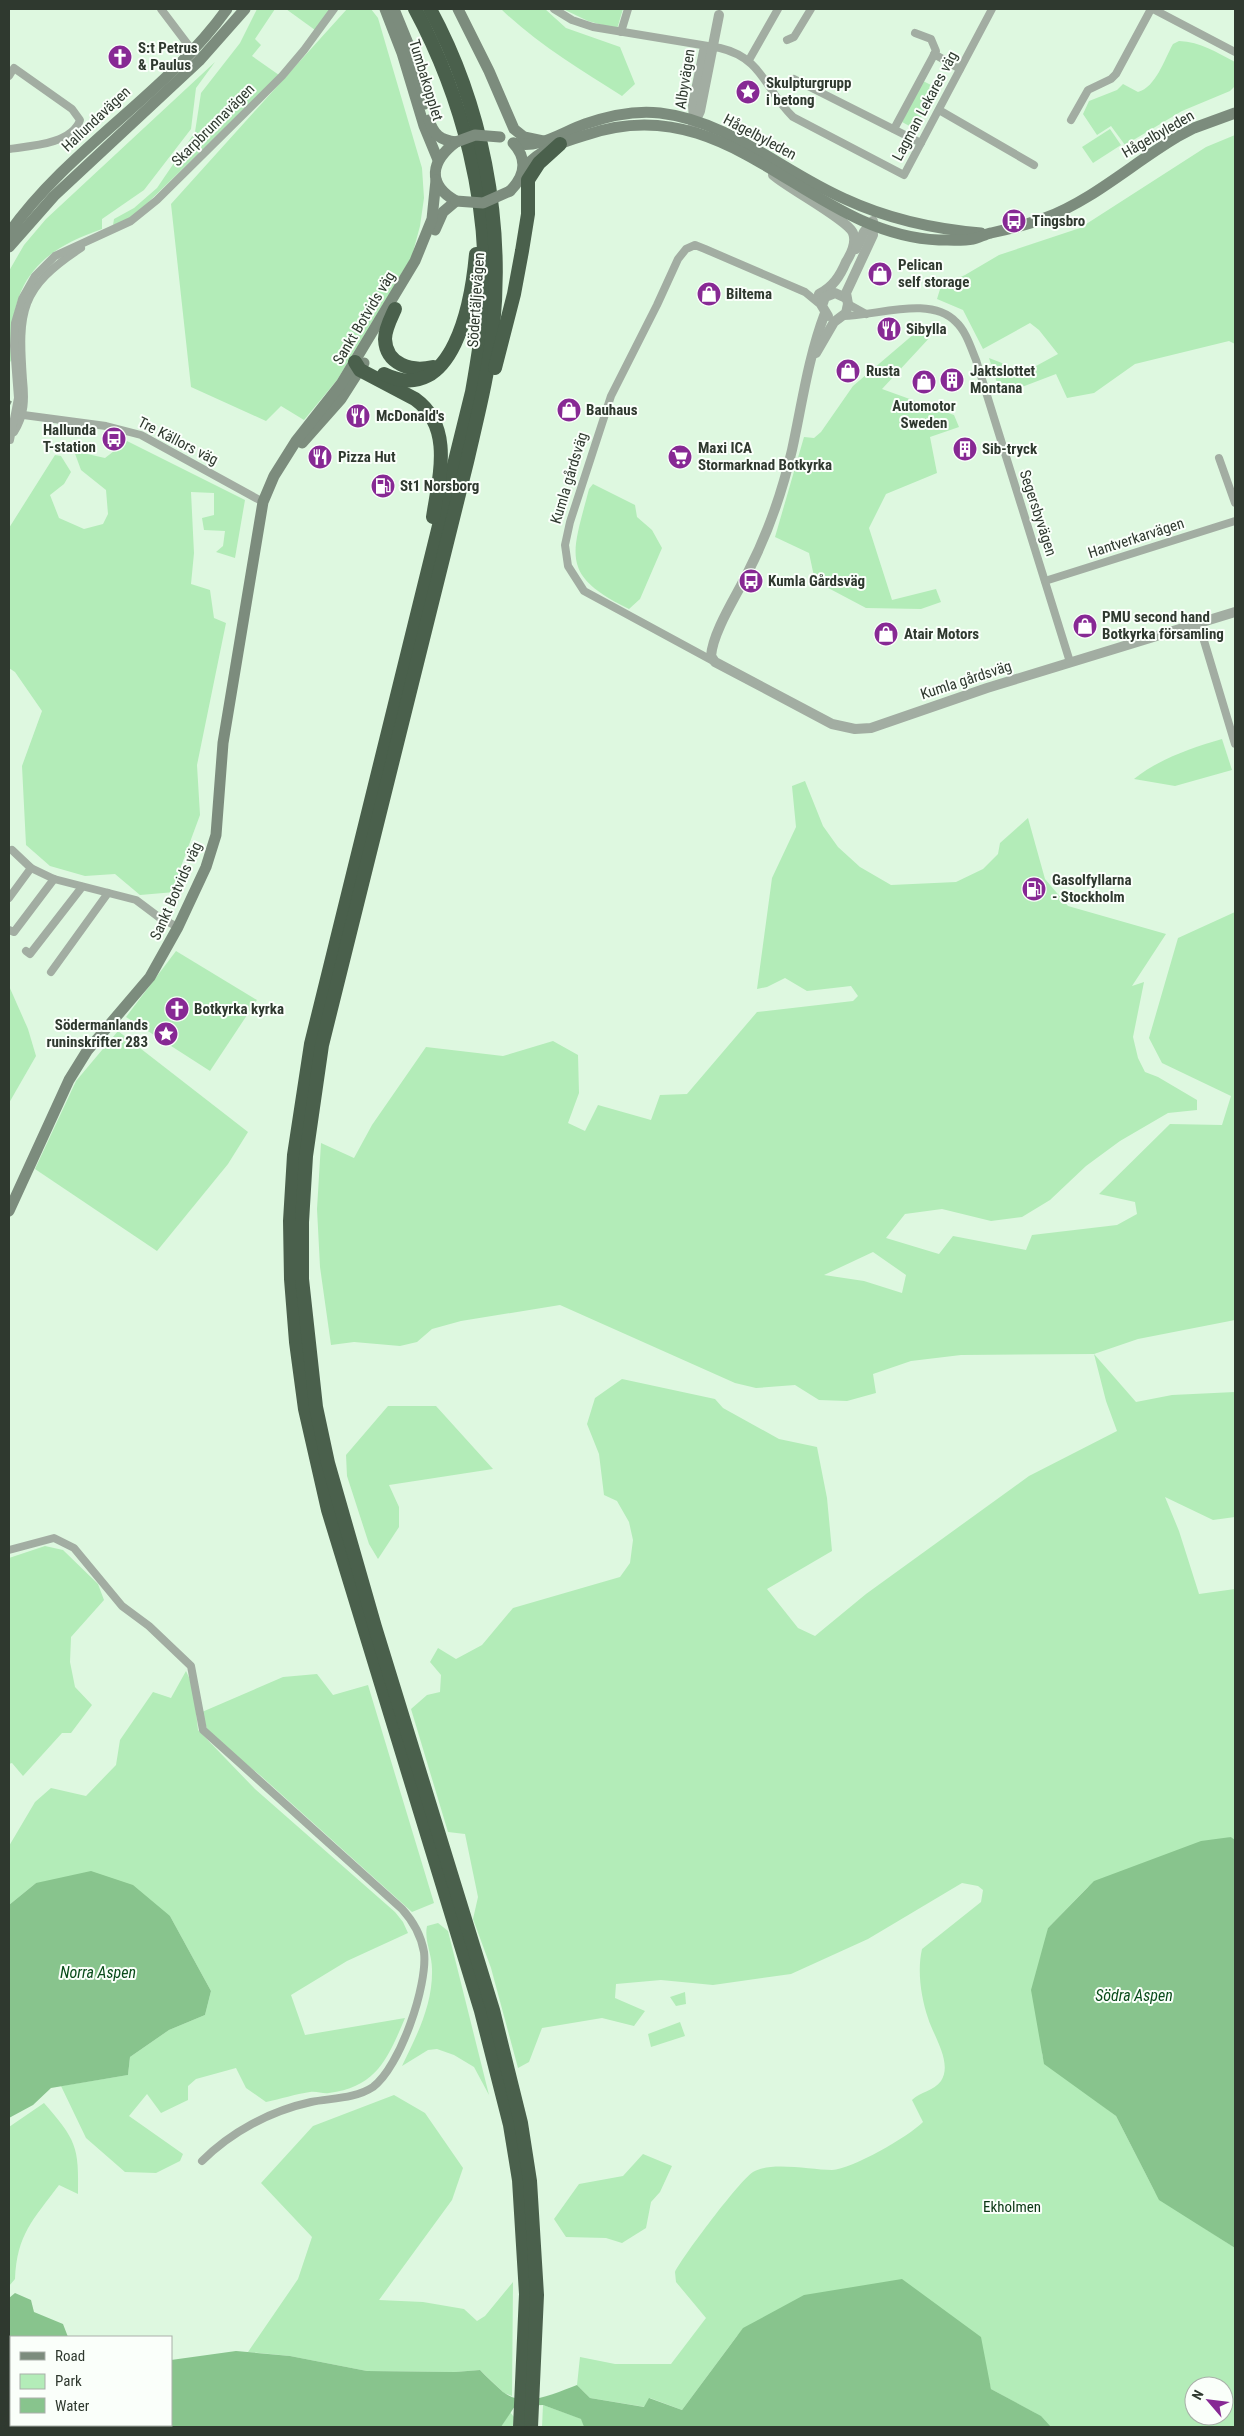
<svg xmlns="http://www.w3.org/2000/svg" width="1244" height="2436" viewBox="0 0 1244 2436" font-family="'Roboto Condensed',sans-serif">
	<rect width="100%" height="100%" fill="#def8e0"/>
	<!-- green -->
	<g fill="#b3ecb8" fill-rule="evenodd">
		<path d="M257 9H275L255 39 261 45 252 56 279 75 131 219 113 225 114 219 134 208 157 188 195 132 201 93 240 43Z"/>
		<path d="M286 9H330L315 30Z"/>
		<path d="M347 9H371L378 18 422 168 424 198 420 226 412 256 337 380 304 420 281 406 266 421 191 387 171 204Z"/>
		<path d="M501 9H545L566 28 620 47 635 84 622 96C581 70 536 43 501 9Z"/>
		<path d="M563 9H623L617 29 588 21Z"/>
		<path d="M1179 41C1201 42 1216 52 1235 62V86L1230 91 1182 111 1125 145 1111 126 1097 135 1083 114 1089 101 1117 90 1123 84 1138 92C1156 87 1164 60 1173 44Z"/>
		<path d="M215 62 196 88 191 129 144 190 102 219V229C35 252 8 285 12 359L9 364V271L24 245 46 219Z"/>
		<path d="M923 81 937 88 915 129 902 122Z"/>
		<path d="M1110 129 1121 145 1093 163 1082 147Z"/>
		<path d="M1235 135V344L1229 341 1135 364 1094 393 1067 398 1056 374 1001 395 989 358 1025 372 1058 354 1039 330 1030 323 983 349 963 310 937 299 941 286 965 275 999 255 1080 228 1206 147Z"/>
		<path d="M914 334 932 335 882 389 954 415 959 427 930 437 937 473 886 494 869 528 892 600 936 589 941 602 921 609 866 608 815 581 809 553 775 537 804 437 814 438 821 432 853 386Z"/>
		<path d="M127 441 245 500 235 558 216 552 223 546 225 531 204 530 202 518 214 515V493L191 492 194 553 191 584 210 590 214 618 226 623 197 765 200 815 176 880 175 892 140 895 115 874 85 876 50 866 26 845 22 766 42 711 15 672 9 668V528L55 455 61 456 71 472 64 484 50 495 59 518 84 529 103 524 108 514 106 490 81 470 74 451 105 458Z"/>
		<path d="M593 484 635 505 637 517 652 530 662 548 640 599 629 609C559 575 572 555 589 489Z"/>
		<path d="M1222 739 1232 770 1175 786 1134 779C1159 759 1191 748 1222 739Z"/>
		<path d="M805 781 823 826 838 847 860 867 891 885 956 882 983 869 998 854 1000 843 1028 818 1045 879 1068 906 1166 934 1132 986 1144 982 1133 1037 1138 1058 1145 1072 1158 1077 1197 1100V1110L1168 1113 1120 1141 1086 1166 1050 1200 1022 1217 991 1221 942 1209 905 1214 886 1238 939 1254 953 1236 1026 1250 1032 1235 1117 1225 1137 1214 1135 1202 1099 1194 1170 1124 1222 1125 1231 1096 1162 1063 1149 1038 1178 938 1235 912V1320L1138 1339 1094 1354 1136 1402 1172 1395 1235 1392V1517L1213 1520 1165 1497 1179 1531 1199 1594 1235 1589V1840L1231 1837 1088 1887 1048 1928 1042 2054 1044 2061 1116 2116 1155 2192 1204 2228 1235 2248V2427H1044L1035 2413 991 2389 989 2381 749 2327 737 2336 682 2410 650 2398 645 2407 590 2398 577 2385 580 2357 615 2364H671L706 2318 676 2282 675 2272C683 2256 740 2180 753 2172 771 2161 811 2170 832 2170 852 2169 908 2137 923 2122L912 2100C920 2092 934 2091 941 2081 953 2063 933 2035 928 2018 921 1997 917 1971 922 1949L981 1902 983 1890 978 1886 962 1883 868 1939 791 1974 713 1985 661 1980 616 1984 615 1998 645 2011 634 2026 602 2018 542 2028 529 2062 518 2068 491 1968 473 1919 478 1897 465 1834 448 1832 411 1709 427 1695 440 1692 441 1675 430 1662 438 1648 456 1659 482 1645 513 1608 620 1577 630 1563 633 1540 629 1522 617 1501 604 1495 599 1454 587 1424 595 1398 622 1379 715 1399 723 1408 779 1439 817 1447 827 1498 832 1551 767 1589 798 1628 815 1636 866 1594 1029 1476 1117 1431 1106 1401 1094 1354 961 1355 911 1361 873 1374 876 1393 847 1401 819 1400 795 1385 756 1388 735 1383 560 1305 461 1321 432 1329 417 1342 400 1346 354 1342 331 1345 320 1267 317 1209 321 1143 354 1158 372 1125 426 1047 503 1056 553 1041 578 1055 579 1093 568 1123 585 1131 598 1105 651 1120 660 1095 687 1094 757 1012 853 1001 858 996 851 986 807 991 785 978 767 987 757 989 772 878 796 827 792 786ZM873 1252 906 1275 902 1293 864 1281 824 1275ZM1194 2386H1224V2416H1194Z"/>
		<path d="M176 951 257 1000 210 1071 126 1017Z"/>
		<path d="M9 986 28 1029 36 1056 9 1103Z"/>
		<path d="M118 1031 248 1132 228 1164 157 1251 35 1169 76 1081Z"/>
		<path d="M388 1406H436L493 1469 389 1485 399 1507V1527L378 1559 369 1544 347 1476 346 1455Z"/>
		<path d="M45 1546 63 1550 98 1584 104 1600 71 1637 70 1662 75 1687 92 1705 71 1733H62L23 1776 12 1763 9 1764V1558Z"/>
		<path d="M186 1671 193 1686 198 1730 255 1789 395 1912 403 1922 408 1933 347 1961 291 1995 305 2035 405 2018C388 2058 377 2087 329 2093 323 2094 317 2091 310 2092 295 2094 281 2099 266 2102L246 2088 236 2068 196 2079 188 2086V2100L161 2113 147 2094 129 2116 183 2154 180 2161 156 2173 125 2172 86 2138 61 2086 128 2075 130 2057 169 2030 205 2015 211 1991 170 1916 36 1883 9 1905V1846L35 1802 51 1788 86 1796 116 1765 120 1740 153 1692 171 1698Z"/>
		<path d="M317 1674 333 1695 368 1685 434 1903 412 1912 261 1776 214 1738 207 1729 202 1712 283 1677Z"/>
		<path d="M438 1923 448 1931 489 2095 474 2067 454 2055 437 2049 428 2050 402 2066C417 2035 433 2004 432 1969 432 1954 424 1940 427 1926Z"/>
		<path d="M685 1992 686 2004 676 2006 670 1997Z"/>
		<path d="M680 2022 685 2036 651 2047 648 2034Z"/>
		<path d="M394 2095 425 2113 463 2168 452 2200 379 2300 423 2302 464 2309 477 2321 485 2316 513 2282 512 2396 504 2393 480 2370 455 2372 367 2371 290 2356 248 2352 298 2279 312 2237 261 2183 313 2126Z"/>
		<path d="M44 2103C76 2140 79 2146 78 2194L59 2185C33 2220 17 2234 15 2279L9 2286V2127Z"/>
		<path d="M643 2154 672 2166 660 2192 651 2202 646 2228 622 2243 606 2238 566 2237 554 2219 579 2184 623 2176Z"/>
		<path d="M543 2405 582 2419 584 2427H542Z"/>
		<path d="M510 2412 514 2417 513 2427H501Z"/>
	</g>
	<!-- water -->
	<g fill="#88c48d">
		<path d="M1231 1837 1235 1840V2248L1159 2200 1116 2116 1044 2064 1031 1990 1048 1928 1094 1881 1201 1841Z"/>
		<path d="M91 1871 133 1885 170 1916 211 1991 205 2015 169 2030 130 2057 128 2075 51 2088 33 2105 9 2118V1905L36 1883Z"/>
		<path d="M902 2279 981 2337 991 2389 1041 2416 1051 2427H584L581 2419 543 2405 515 2406 501 2427H9V2298L15 2293 31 2300 34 2312 63 2324 68 2337H11V2425H171V2360L236 2351 290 2356 367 2371 455 2372 480 2370C487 2377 495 2385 503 2392 525 2409 555 2393 577 2385L590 2398 644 2407 649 2398 682 2410 743 2328 804 2295Z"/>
	</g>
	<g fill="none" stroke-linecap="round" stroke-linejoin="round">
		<!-- minor -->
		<g stroke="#a2ada2" stroke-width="8">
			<path d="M161 9 192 50 193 56 190 68"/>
			<path d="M554 9 572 20 593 27 720 48C763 58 765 90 793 117L904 175 992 9"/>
			<path d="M1153 9 1235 52"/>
			<path d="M621 32 628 9"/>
			<path d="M787 40 794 37 811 9"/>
			<path d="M934 54 960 69"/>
			<path d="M749 60 778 9"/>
			<path d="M9 76 14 68 72 109 80 120C72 144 30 146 9 149"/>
			<path d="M794 79 921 143"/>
			<path d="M939 110 1034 165"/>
			<path d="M1071 120 1088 90 1111 79 1116 74 1151 9"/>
			<path d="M894 129 936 51 931 39 915 33"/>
			<path d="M848 304 866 314"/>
			<path d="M843 316C877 316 930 295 956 322 966 331 971 348 976 360L1070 662"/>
			<path d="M16 414 106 426 141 435 263 502"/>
			<path d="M14 432C25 415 25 399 23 380 18 311 20 288 81 248"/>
			<path d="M10 440 18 398 14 346 15 323 22 299 35 276 55 256 131 221 157 200 282 76 304 50 334 9"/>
			<path d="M1219 458 1235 503"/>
			<path d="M1045 581 1235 521"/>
			<path d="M1199 624 1235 744"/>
			<path d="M715 662 584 591 568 566 565 545 570 522 611 396 657 305 678 259 686 249 695 245 705 249 805 292 822 306"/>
			<path d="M12 850 31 868 54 879 136 900 160 918 178 927"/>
			<path d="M9 898 31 868"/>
			<path d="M9 930 14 932 54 879"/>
			<path d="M26 951 30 954 82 887"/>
			<path d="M51 972 108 893"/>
			<path d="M9 1550 54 1538 74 1548 122 1606 149 1626 191 1666 203 1730 402 1909C413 1921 421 1935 424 1952 428 1985 400 2067 373 2087 355 2099 331 2098 311 2102 270 2111 231 2132 202 2161"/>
		</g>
		<!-- tertiary -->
		<g stroke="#a2ada2" stroke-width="10">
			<path d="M694 121 693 105 704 51"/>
			<path d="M692 128 700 111 719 15"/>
			<path d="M773 175C789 189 848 220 853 233 857 243 851 254 846 262 840 276 833 287 819 294"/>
			<path d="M856 249 864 232 873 221"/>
			<path d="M825 313C808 358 802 404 792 450 782 493 768 533 748 572 737 595 713 631 711 656L715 662 832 724 855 729 871 728 987 688 1235 612"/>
			<path d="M828 316 822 306 825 297 835 293 846 298"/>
			<path d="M816 353 834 322 846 313 848 304 846 293 873 235 872 224"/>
		</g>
		<!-- secondary -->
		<g stroke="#7c8c7d" stroke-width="11">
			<path d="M385 9 402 53 424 126 438 160"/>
			<path d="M394 9 412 53 425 104"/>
			<path d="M458 9 489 71 514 129 524 137 543 141"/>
			<path d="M429 120C434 135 440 140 456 142"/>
			<path d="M514 143C538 150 562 132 585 124 608 116 635 110 660 113 729 121 783 172 845 199 888 219 934 229 981 233"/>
			<path d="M524 168C540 149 563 142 586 135 731 85 808 235 939 240 950 240 963 241 973 239 979 238 985 234 991 233 1009 229 1027 225 1045 218 1093 200 1133 163 1177 137L1194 128 1235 113"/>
			<path d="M510 191C525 176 528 159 513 143"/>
			<path d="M435 230 443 212 456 201C426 184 431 161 456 142"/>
			<path d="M9 233C70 147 166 94 227 9"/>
			<path d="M9 247 54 196 199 61 245 9"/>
			<path d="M302 443 341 399 364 363"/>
			<path d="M9 1211 69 1080 87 1051 150 977 178 927 206 867 216 835 223 743 263 502 274 476 296 441 341 384 415 261 432 219 436 180"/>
		</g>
		<!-- motorway -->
		<g stroke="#4a604c" stroke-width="14">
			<path d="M415 9C463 98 490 204 484 306 482 335 477 364 472 392L311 1044 294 1155 290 1221 291 1279 296 1342 305 1409 328 1510 481 2011 510 2125 519 2180 526 2294 520 2427"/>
			<path d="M430 9C482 105 504 219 493 328 489 373 477 418 467 462L322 1045 306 1156 302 1222V1279L316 1407 328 1463 375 1627 493 2010 521 2123 530 2181 537 2295 531 2427"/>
			<path d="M395 309C391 318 385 329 385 339 386 365 412 372 433 367"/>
			<path d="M355 362 360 370 415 399C454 427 439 477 433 517"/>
			<path d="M495 368 514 294 522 251 528 214V180L539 163 560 144"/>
			<path d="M384 374C454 408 472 299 476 254"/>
		</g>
		<!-- rail -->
		<path stroke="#7f9180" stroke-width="2" stroke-dasharray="9 9" stroke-linecap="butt" d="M9 405 11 401"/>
		<!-- secondary-bridge -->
		<g stroke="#7c8c7d" stroke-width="11">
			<path d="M456 142 475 135 500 137"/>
			<path d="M456 201 483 203 510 191"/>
		</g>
	</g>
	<!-- icons -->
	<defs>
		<symbol id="church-disc" viewBox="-11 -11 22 22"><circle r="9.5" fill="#872994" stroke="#fafffa"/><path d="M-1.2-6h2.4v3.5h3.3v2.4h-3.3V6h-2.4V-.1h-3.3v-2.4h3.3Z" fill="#fff"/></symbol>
		<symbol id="sight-disc" viewBox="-11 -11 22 22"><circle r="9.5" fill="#872994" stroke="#fafffa"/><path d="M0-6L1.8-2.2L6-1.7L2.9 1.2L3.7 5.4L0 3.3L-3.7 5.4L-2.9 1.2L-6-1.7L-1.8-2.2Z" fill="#fff"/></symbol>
		<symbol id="bus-disc" viewBox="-11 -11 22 22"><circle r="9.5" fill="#872994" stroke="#fafffa"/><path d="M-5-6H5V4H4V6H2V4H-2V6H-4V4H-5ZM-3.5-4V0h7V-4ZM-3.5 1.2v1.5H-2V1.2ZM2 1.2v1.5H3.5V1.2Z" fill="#fff"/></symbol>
		<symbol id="shop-disc" viewBox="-11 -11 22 22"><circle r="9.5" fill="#872994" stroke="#fafffa"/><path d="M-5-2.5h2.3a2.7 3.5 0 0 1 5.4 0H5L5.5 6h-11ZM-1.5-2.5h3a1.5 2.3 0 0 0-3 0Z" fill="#fff"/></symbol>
		<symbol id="restaurant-disc" viewBox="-11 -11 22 22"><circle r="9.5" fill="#872994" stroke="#fafffa"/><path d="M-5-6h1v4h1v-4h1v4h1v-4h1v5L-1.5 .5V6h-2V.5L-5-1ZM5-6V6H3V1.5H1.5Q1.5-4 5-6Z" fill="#fff"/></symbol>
		<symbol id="building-disc" viewBox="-11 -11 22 22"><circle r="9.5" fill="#872994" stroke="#fafffa"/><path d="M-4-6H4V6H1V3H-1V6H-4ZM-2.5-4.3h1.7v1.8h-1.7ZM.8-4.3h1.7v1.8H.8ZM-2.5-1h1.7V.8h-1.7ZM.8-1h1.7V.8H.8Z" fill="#fff"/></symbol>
		<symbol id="supermarket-disc" viewBox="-11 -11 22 22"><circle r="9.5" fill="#872994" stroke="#fafffa"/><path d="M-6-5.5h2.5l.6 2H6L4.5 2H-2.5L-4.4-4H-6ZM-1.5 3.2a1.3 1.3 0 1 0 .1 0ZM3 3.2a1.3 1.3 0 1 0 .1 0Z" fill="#fff"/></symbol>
		<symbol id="fuel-disc" viewBox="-11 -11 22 22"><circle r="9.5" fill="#872994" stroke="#fafffa"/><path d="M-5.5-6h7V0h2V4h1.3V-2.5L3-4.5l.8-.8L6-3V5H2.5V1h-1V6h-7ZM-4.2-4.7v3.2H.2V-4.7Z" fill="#fff"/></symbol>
	</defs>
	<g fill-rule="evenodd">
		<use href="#church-disc" x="106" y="43" width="28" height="28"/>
		<use href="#sight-disc" x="734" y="78" width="28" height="28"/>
		<use href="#bus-disc" x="1000" y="207" width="28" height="28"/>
		<use href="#shop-disc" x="866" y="260" width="28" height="28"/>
		<use href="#shop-disc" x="695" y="280" width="28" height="28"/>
		<use href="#restaurant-disc" x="875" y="315" width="28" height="28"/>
		<use href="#shop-disc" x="834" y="357" width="28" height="28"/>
		<use href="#building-disc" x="938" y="366" width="28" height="28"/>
		<use href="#shop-disc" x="910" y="368" width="28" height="28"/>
		<use href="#shop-disc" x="555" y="396" width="28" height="28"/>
		<use href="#restaurant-disc" x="344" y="402" width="28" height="28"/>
		<use href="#bus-disc" x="100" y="425" width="28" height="28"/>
		<use href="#building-disc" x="951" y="435" width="28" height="28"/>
		<use href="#restaurant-disc" x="306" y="443" width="28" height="28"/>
		<use href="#supermarket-disc" x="666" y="443" width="28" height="28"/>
		<use href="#fuel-disc" x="369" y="472" width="28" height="28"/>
		<use href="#bus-disc" x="737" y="567" width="28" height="28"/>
		<use href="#shop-disc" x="1071" y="612" width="28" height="28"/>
		<use href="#shop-disc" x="872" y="620" width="28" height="28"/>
		<use href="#fuel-disc" x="1020" y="875" width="28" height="28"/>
		<use href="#church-disc" x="163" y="995" width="28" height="28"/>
		<use href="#sight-disc" x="152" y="1020" width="28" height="28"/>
	</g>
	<g text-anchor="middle" stroke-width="4" stroke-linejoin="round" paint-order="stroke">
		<!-- poi labels -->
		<g font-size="15" font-weight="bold" fill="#2f392f" stroke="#fafffa" text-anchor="start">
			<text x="138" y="53">S:t Petrus<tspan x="138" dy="17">&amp; Paulus</tspan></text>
			<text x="766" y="88">Skulpturgrupp<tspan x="766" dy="17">i betong</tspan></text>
			<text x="1032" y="226">Tingsbro</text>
			<text x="898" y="270">Pelican<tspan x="898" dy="17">self storage</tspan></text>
			<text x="726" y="299">Biltema</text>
			<text x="906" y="334">Sibylla</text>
			<text x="866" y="376">Rusta</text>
			<text x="970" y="376">Jaktslottet<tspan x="970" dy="17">Montana</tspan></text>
			<text x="924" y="411" text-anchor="middle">Automotor<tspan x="924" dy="17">Sweden</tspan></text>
			<text x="586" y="415">Bauhaus</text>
			<text x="376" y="421">McDonald's</text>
			<text x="96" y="435" text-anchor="end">Hallunda<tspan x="96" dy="17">T-station</tspan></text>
			<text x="698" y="453">Maxi ICA<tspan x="698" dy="17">Stormarknad Botkyrka</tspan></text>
			<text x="982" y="454">Sib-tryck</text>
			<text x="338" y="462">Pizza Hut</text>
			<text x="400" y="491">St1 Norsborg</text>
			<text x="768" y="586">Kumla Gårdsväg</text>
			<text x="1102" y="622">PMU second hand<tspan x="1102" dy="17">Botkyrka församling</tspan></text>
			<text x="904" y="639">Atair Motors</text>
			<text x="1052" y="885">Gasolfyllarna<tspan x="1052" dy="17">- Stockholm</tspan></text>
			<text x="194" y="1014">Botkyrka kyrka</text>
			<text x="148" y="1030" text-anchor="end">Södermanlands<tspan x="148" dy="17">runinskrifter 283</tspan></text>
		</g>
		<!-- street labels -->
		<g font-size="15" fill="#2f392f" stroke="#fafffa">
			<text transform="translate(685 79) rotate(-81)" y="5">Albyvägen</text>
			<text transform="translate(426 80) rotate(73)" y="5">Tumbakopplet</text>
			<text transform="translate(925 106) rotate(-62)" y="5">Lagman Lekares väg</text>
			<text transform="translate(96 119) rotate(-43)" y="5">Hallundavägen</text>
			<text transform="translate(213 125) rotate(-45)" y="5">Skarpbrunnavägen</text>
			<text transform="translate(1158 134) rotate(-30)" y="5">Hågelbyleden</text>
			<text transform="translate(760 137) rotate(28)" y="5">Hågelbyleden</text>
			<text transform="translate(476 300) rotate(-86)" y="5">Södertäljevägen</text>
			<text transform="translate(364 318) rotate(-59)" y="5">Sankt Botvids väg</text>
			<text transform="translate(178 441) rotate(27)" y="5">Tre Källors väg</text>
			<text transform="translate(569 478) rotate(-73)" y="5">Kumla gårdsväg</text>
			<text transform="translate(1038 513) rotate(72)" y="5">Segersbyvägen</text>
			<text transform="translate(1136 538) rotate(-18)" y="5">Hantverkarvägen</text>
			<text transform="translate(966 680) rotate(-18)" y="5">Kumla gårdsväg</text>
			<text transform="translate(176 891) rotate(-66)" y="5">Sankt Botvids väg</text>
		</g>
		<!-- park labels -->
		<g font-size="15" fill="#0a3613" stroke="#fafffa">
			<text x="1012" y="2212">Ekholmen</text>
		</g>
		<!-- water labels -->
		<g font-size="16" font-style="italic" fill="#094c1a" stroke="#fafffa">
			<text x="98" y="1978">Norra Aspen</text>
			<text x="1134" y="2001">Södra Aspen</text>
		</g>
	</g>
	<!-- border -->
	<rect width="1244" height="2436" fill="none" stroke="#2f392f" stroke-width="20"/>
	<!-- legend -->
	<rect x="10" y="2336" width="162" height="90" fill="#fafffa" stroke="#a9b0a9"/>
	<rect x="20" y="2352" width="25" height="8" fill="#7c8c7d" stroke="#a9b0a9"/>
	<text x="55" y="2361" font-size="15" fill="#2f392f">Road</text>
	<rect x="20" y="2374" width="25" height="15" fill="#b3ecb8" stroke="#a9b0a9"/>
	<text x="55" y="2386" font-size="15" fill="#2f392f">Park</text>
	<rect x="20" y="2398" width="25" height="15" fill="#88c48d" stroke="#a9b0a9"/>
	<text x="55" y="2411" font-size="15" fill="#2f392f">Water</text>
	<!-- north arrow -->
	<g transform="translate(1209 2401) rotate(298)"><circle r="24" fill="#fafffa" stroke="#a9b0a9"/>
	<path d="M0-4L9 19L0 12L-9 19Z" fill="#872994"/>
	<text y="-8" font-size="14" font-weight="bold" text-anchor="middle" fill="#2f392f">N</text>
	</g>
</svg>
